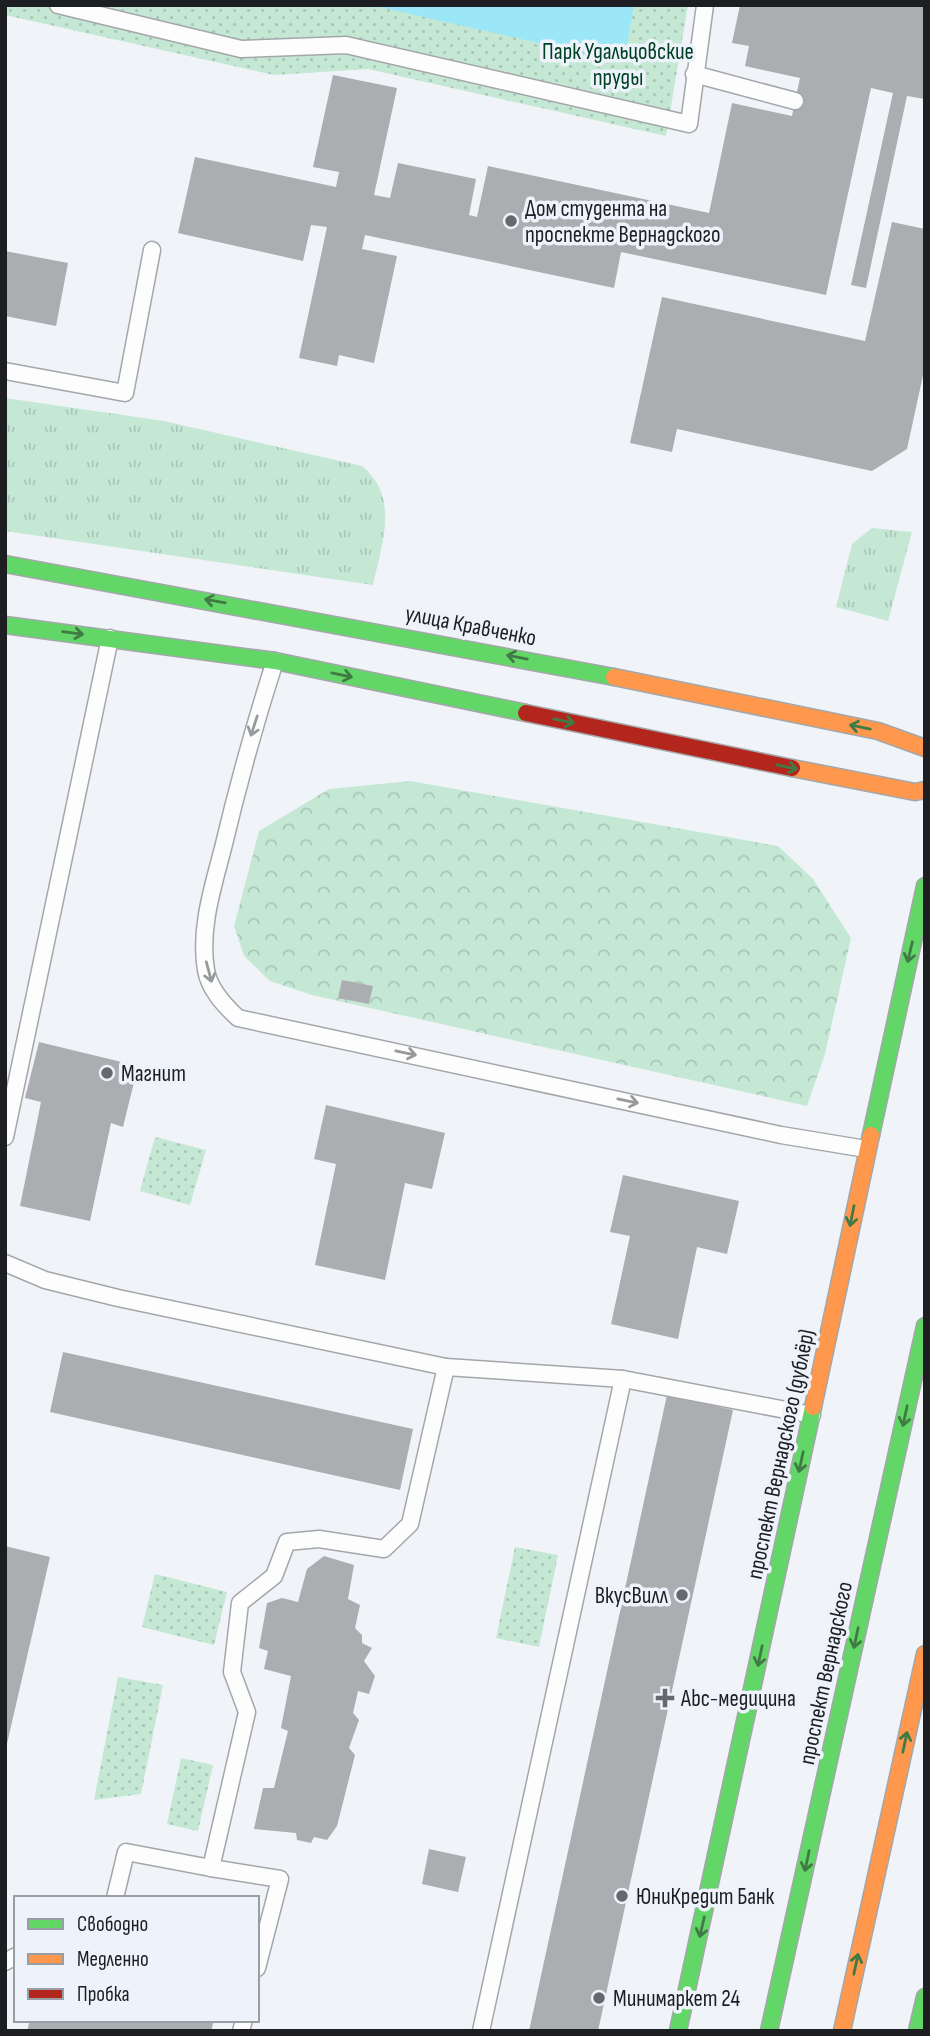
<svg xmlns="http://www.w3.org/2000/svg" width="930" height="2036" viewBox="0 0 930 2036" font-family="'Sofia Sans Condensed',sans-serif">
	<defs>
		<pattern id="grass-tufts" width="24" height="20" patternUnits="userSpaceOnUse" patternTransform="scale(1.75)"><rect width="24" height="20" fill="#c5e8d5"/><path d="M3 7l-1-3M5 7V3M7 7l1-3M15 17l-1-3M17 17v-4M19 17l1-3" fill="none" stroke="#a9c7b7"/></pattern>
		<pattern id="forest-crowns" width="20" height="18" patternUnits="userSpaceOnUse" patternTransform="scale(1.75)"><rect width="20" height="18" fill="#c5e8d5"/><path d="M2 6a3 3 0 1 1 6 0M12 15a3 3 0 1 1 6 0" fill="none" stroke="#a9c7b7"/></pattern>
		<pattern id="park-dots" width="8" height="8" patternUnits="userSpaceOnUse" patternTransform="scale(1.75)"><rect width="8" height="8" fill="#c5e8d5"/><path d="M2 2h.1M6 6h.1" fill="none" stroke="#a9c7b7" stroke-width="1.8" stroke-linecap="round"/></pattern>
	</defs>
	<rect width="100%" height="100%" fill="#f0f3f8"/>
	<!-- grass -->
	<g fill="url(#grass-tufts)">
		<path d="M5 398 164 421 362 466C400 497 382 543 373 585L5 531Z"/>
		<path d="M872 528 912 532 888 621 836 607 852 544Z"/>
	</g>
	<!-- forest -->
	<path fill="url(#forest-crowns)" d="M410 781 778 846 813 879 851 938 825 1054 807 1106 312 995 270 981 244 956 234 926 259 831 329 789Z"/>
	<!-- park -->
	<g fill="url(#park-dots)">
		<path d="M5 5H688L666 136 368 69 274 75 5 15Z"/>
		<path d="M155 1137 206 1150 190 1205 140 1191Z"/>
		<path d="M515 1547 558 1555 539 1647 496 1638Z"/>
		<path d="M155 1574 227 1592 214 1645 142 1627Z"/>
		<path d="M118 1677 163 1685 141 1794 94 1800Z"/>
		<path d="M181 1758 213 1765 198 1831 167 1824Z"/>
	</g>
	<!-- water -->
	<path fill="#9be6f7" d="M370 5H634L624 62Z"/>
	<!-- building -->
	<g fill="#abadb0">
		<path d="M740 5H925V99L907 96 866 288 851 285 893 93 871 88 826 295 621 252 614 288 365 235 362 249 397 256 374 363 339 355 337 366 299 358 327 227 311 225 303 261 178 233 195 157 336 187 339 172 313 167 333 75 397 88 374 195 390 198 398 163 476 179 469 215 477 217 488 166 709 213 732 103 792 116 800 78 745 66 749 46 732 43Z"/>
		<path d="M892 222 925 229V366L907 449 872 471 677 429 672 452 630 443 662 297 865 341Z"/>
		<path d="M5 251 68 263 56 326 5 316Z"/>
		<path d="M342 980 373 986 369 1004 338 998Z"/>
		<path d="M39 1042 138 1066 123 1127 111 1123 90 1221 20 1206 41 1102 25 1098Z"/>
		<path d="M326 1105 445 1133 432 1189 405 1183 385 1280 315 1265 336 1164 314 1159Z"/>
		<path d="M623 1175 739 1201 727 1254 697 1247 678 1339 611 1324 630 1236 610 1232Z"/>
		<path d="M63 1352 413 1429 400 1490 50 1412Z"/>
		<path d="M667 1395 733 1410 598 2031H529Z"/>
		<path d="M5 1546 50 1557 6 1748H5Z"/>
		<path d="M324 1556 354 1565 348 1599 360 1605 355 1628 362 1635V1643L372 1648 364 1661 375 1676 369 1694 358 1691 353 1713 359 1720 349 1748 355 1755 337 1826 327 1840 314 1837 311 1843 297 1840 296 1833 254 1829 263 1788H274L288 1731 281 1728 291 1676 264 1669 268 1651 259 1648 267 1603 282 1598 298 1602 307 1569Z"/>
		<path d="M429 1849 466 1857 458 1892 422 1884Z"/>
		<path d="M30 2020H214L211 2031H27Z"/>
	</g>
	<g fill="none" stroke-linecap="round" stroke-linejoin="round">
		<defs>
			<g id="lane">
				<path d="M58 5 241 49 346 45 689 124 705 5"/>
				<path d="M694 74 795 101"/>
				<path d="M5 371 125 393 152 250"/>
				<path d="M275 661C255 723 238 785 223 848 213 887 199 929 206 970 209 989 224 1005 238 1018L781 1135 866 1149"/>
				<path d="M5 1137 110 638"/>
				<path d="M5 1263 45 1280 118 1298 446 1367 623 1379 812 1415"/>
				<path d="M115 1898 126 1852 211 1868"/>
				<path d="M5 1962 16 1956"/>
				<path d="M257 1968 280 1879 211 1868 247 1712 232 1672 240 1603 274 1576 287 1542 319 1539 384 1549 410 1524 446 1367"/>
				<path d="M241 2031 244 2020"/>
				<path d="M481 2031 623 1379"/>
			</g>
			<g id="fast">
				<path d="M5 564 614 677"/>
				<path d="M5 625 275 661 526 713"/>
				<path d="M871 1135 925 886"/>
				<path d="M678 2031 813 1407"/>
				<path d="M769 2031 925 1326"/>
				<path d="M917 2031 925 1997"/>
			</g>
			<g id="slow">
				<path d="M614 677 878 731 925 748"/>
				<path d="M792 768 915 792 925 790"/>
				<path d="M813 1407 871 1135"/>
				<path d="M842 2031 925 1654"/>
			</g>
			<path id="jam" d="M526 713 792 768"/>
		</defs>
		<!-- lane casing -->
		<use href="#lane" stroke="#a4a7aa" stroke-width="19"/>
		<!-- fast casing -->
		<use href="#fast" stroke="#a4a7aa" stroke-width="19"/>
		<!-- slow casing -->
		<use href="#slow" stroke="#a4a7aa" stroke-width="19"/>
		<!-- jam casing -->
		<use href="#jam" stroke="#a4a7aa" stroke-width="19"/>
		<!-- lane -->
		<use href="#lane" stroke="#fdfdfe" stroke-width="16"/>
		<!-- fast -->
		<use href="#fast" stroke="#63d668" stroke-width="16"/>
		<!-- slow -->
		<use href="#slow" stroke="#ff974d" stroke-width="16"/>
		<!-- jam -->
		<use href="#jam" stroke="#b3261e" stroke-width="16"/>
	</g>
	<!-- one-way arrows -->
	<defs><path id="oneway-shaft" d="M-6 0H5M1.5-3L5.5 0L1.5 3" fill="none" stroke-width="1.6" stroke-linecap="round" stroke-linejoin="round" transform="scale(1.75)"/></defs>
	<g stroke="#407a44">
		<use href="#oneway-shaft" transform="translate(215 601) rotate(-170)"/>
		<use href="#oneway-shaft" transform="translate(73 633) rotate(8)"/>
		<use href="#oneway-shaft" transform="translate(517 657) rotate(-169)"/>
		<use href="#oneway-shaft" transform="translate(342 675) rotate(12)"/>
		<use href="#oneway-shaft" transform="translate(564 721) rotate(12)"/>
		<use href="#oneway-shaft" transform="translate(860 727) rotate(-168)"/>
		<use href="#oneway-shaft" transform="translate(787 767) rotate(12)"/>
		<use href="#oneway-shaft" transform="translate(910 952) rotate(103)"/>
		<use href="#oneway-shaft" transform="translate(852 1216) rotate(101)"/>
		<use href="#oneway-shaft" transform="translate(905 1416) rotate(102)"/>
		<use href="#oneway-shaft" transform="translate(801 1462) rotate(102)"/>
		<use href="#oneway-shaft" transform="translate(856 1638) rotate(102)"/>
		<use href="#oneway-shaft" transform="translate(760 1656) rotate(102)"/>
		<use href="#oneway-shaft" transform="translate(905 1742) rotate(-78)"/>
		<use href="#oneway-shaft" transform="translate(807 1861) rotate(102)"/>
		<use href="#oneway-shaft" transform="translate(702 1927) rotate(103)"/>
		<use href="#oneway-shaft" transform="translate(856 1964) rotate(-78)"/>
	</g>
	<g stroke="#98999b">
		<use href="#oneway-shaft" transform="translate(254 726) rotate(108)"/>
		<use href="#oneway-shaft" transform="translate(209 972) rotate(75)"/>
		<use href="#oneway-shaft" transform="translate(406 1053) rotate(12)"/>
		<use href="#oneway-shaft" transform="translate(628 1101) rotate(12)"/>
	</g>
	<!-- markers -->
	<g fill="#66696c" stroke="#edf2fb" stroke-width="2.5">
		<circle cx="511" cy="221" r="7"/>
		<circle cx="107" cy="1073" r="7"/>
		<circle cx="682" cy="1595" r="7"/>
		<path d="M661.5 1687.5h7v7h7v7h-7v7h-7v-7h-7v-7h7z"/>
		<circle cx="622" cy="1896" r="7"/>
		<circle cx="599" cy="1998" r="7"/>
	</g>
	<g text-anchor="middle" stroke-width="7" stroke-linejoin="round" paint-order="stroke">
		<!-- park labels -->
		<g font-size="23" fill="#004022" stroke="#edf2fb">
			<text x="618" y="59">Парк Удальцовские<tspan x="618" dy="26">пруды</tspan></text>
		</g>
		<!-- poi labels -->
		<g font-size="23" fill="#1c1e21" stroke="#edf2fb" text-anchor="start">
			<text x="525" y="216">Дом студента на<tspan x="525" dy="26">проспекте Вернадского</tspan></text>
			<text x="121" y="1081">Магнит</text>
			<text x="668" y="1603" text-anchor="end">ВкусВилл</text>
			<text x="681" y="1706">Abc-медицина</text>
			<text x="636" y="1904">ЮниКредит Банк</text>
			<text x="613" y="2006">Минимаркет 24</text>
		</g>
		<!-- street labels -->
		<g font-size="23" fill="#1c1e21" stroke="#edf2fb">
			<text transform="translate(471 625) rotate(11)" y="8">улица Кравченко</text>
			<text transform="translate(780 1454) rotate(-78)" y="8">проспект Вернадского (дублёр)</text>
			<text transform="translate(825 1673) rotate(-78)" y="8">проспект Вернадского</text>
		</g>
	</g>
	<!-- border -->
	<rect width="930" height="2036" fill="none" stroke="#1c1e21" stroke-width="14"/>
	<!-- legend -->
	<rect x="14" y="1896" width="245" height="126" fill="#edf2fb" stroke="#999da4" stroke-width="2"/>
	<rect x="28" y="1919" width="35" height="10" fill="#63d668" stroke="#999da4" stroke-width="2"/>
	<text x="77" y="1931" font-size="21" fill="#1c1e21">Свободно</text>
	<rect x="28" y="1954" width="35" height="10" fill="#ff974d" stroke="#999da4" stroke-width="2"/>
	<text x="77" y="1966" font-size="21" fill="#1c1e21">Медленно</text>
	<rect x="28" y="1989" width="35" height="10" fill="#b3261e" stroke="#999da4" stroke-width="2"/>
	<text x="77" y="2001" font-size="21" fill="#1c1e21">Пробка</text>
</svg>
